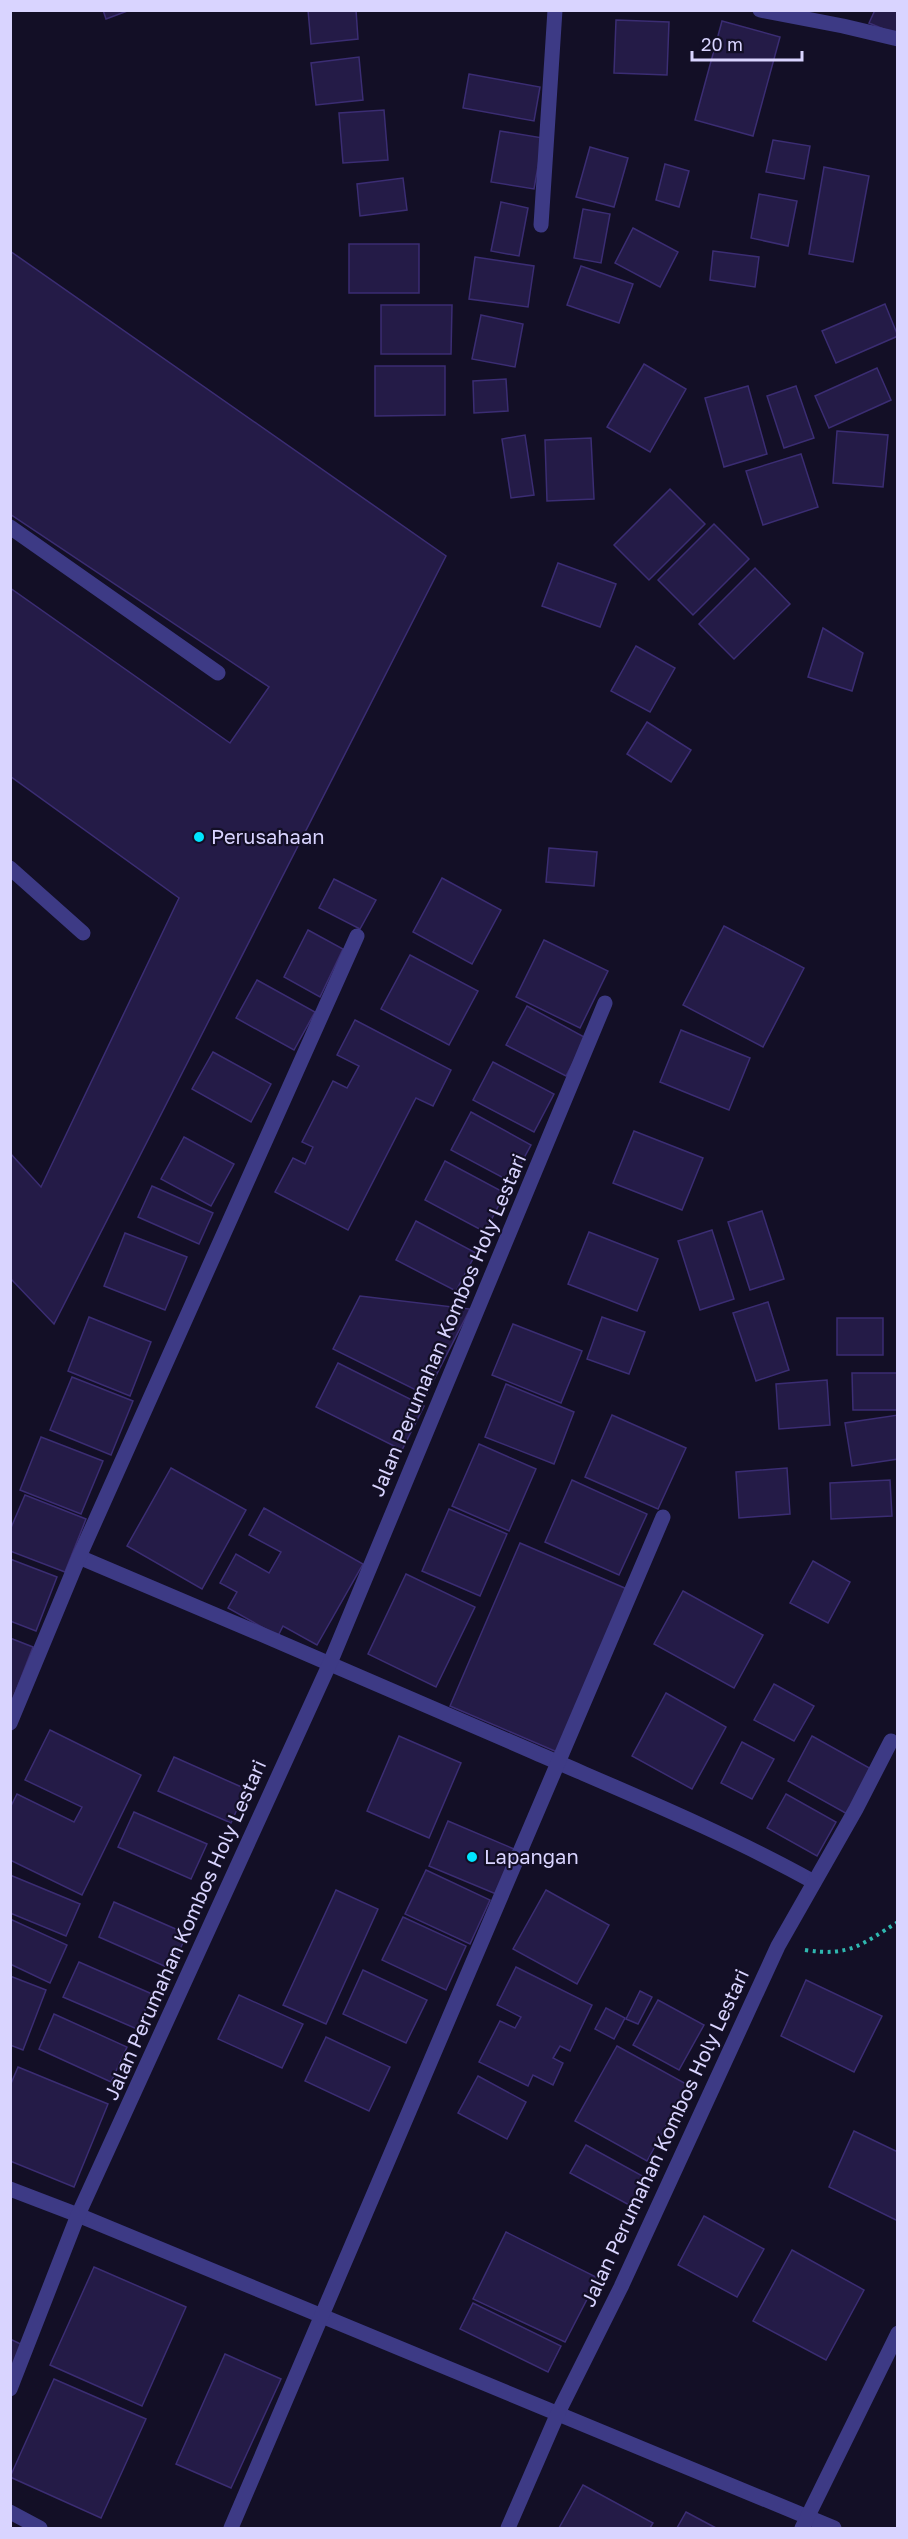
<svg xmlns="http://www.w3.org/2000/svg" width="908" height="2539" viewBox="0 0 908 2539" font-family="'Golos Text',sans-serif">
	<rect width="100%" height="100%" fill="#130f26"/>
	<!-- building -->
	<g fill="#241b47" stroke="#3b2d73" stroke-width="1.5">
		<path d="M103 10H130L106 19Z"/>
		<path d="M308 10H356L358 39 311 44Z"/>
		<path d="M875 10H898V35L869 23Z"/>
		<path d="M616 20 669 22 667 75 614 73Z"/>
		<path d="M722 21 780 37 753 136 695 120Z"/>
		<path d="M359 57 363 100 316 105 311 63Z"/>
		<path d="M469 74 540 87 534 121 463 108Z"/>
		<path d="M384 110 388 160 343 163 339 113Z"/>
		<path d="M500 131 543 138 534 189 491 182Z"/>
		<path d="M773 140 810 146 804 179 766 172Z"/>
		<path d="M590 147 628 158 614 207 576 197Z"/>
		<path d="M665 164 689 171 679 207 656 200Z"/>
		<path d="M824 167 869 176 853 262 809 254Z"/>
		<path d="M403 178 407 210 360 216 357 184Z"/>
		<path d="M759 194 797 201 788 246 751 238Z"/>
		<path d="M501 202 528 208 519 256 491 251Z"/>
		<path d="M583 209 610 214 601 263 574 258Z"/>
		<path d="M633 228 678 252 660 287 615 263Z"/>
		<rect x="349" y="244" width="70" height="49"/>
		<path d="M10 251 446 556 54 1324 10 1278V1153L41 1187 179 898 10 776V588L230 743 269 687 10 514Z"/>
		<path d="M713 251 759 257 755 287 710 280Z"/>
		<path d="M475 257 534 266 528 307 469 299Z"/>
		<path d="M581 266 633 284 619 323 567 305Z"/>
		<path d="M885 304 898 336 836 363 822 331Z"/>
		<path d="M381 305H452L451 354H381Z"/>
		<path d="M481 315 523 324 515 367 472 359Z"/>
		<path d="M644 364 686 389 650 452 607 427Z"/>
		<path d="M375 366H445V415L375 416Z"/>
		<path d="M877 368 891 400 829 428 815 396Z"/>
		<path d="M506 379 508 411 474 413 473 381Z"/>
		<path d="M748 386 767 454 724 467 705 398Z"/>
		<path d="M796 386 814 438 784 448 767 396Z"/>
		<path d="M837 431 888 435 883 487 833 483Z"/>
		<path d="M525 435 534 495 511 498 502 439Z"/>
		<path d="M591 438 594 499 547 501 545 440Z"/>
		<path d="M801 454 818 507 763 525 746 471Z"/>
		<path d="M670 489 705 524 649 580 614 545Z"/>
		<path d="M714 524 749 559 693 615 658 580Z"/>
		<path d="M558 563 616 584 600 627 542 606Z"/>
		<path d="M755 568 790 604 734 659 699 624Z"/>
		<path d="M823 628 863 653 852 691 808 677Z"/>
		<path d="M636 646 675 668 650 712 611 691Z"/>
		<path d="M647 722 691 750 671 782 627 754Z"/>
		<path d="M549 848 597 852 594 886 546 882Z"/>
		<path d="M442 878 501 910 472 964 413 932Z"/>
		<path d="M334 879 376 900 360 929 319 908Z"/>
		<path d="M724 926 804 968 763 1047 683 1005Z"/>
		<path d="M308 930 343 949 320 997 284 977Z"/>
		<path d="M544 940 608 971 580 1028 516 997Z"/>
		<path d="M410 955 478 991 449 1045 381 1009Z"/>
		<path d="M257 980 315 1012 294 1050 236 1018Z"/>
		<path d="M527 1006 586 1038 566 1076 506 1045Z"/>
		<path d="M355 1020 451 1070 433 1106 416 1098 348 1230 275 1192 293 1158 305 1164 313 1147 302 1142 333 1081 347 1088 359 1066 337 1055Z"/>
		<path d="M681 1030 750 1058 729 1110 660 1082Z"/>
		<path d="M213 1052 271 1084 251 1122 192 1089Z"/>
		<path d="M493 1062 554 1094 534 1132 473 1100Z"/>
		<path d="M471 1112 531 1145 511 1182 451 1150Z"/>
		<path d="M634 1131 703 1158 682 1210 613 1183Z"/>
		<path d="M184 1137 234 1164 211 1206 161 1179Z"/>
		<path d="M445 1161 505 1193 485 1232 425 1200Z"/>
		<path d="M152 1186 213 1213 199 1244 138 1217Z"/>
		<path d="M762 1211 784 1279 750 1290 728 1222Z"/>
		<path d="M416 1221 476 1253 456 1291 396 1260Z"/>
		<path d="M712 1230 734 1299 700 1310 678 1241Z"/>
		<path d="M589 1232 658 1259 637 1311 568 1284Z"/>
		<path d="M125 1233 187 1257 165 1310 104 1286Z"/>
		<path d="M360 1296 470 1309 426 1395 333 1349Z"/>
		<path d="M768 1302 789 1370 756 1381 733 1313Z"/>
		<path d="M89 1317 151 1342 130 1396 68 1371Z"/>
		<path d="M602 1317 645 1332 629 1374 587 1359Z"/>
		<rect x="837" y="1318" width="46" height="37"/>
		<path d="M513 1324 582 1351 561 1403 492 1375Z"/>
		<path d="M338 1363 424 1406 402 1450 316 1407Z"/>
		<path d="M852 1373H898V1410H853Z"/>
		<path d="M72 1377 133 1401 111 1455 50 1430Z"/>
		<path d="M827 1380 830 1425 779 1429 776 1384Z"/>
		<path d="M506 1384 574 1412 554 1464 485 1437Z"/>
		<path d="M612 1415 686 1448 658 1509 585 1477Z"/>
		<path d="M898 1415V1459L852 1466 845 1423Z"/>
		<path d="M41 1437 103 1461 81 1514 20 1490Z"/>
		<path d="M479 1444 536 1469 509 1531 452 1506Z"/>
		<path d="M171 1468 246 1510 202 1589 127 1546Z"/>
		<path d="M787 1468 790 1514 739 1518 736 1472Z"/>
		<path d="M572 1480 647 1514 619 1575 545 1542Z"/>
		<path d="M890 1480 892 1516 831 1519 830 1483Z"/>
		<path d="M25 1495 86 1519 65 1572 10 1551V1530Z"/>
		<path d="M264 1508 363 1564 317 1645 283 1626 278 1636 228 1608 237 1592 220 1583 236 1554 269 1573 281 1552 249 1535Z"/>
		<path d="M449 1509 507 1534 480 1596 422 1571Z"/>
		<path d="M520 1543 627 1589 557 1752 450 1706Z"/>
		<path d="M10 1559 57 1577 36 1631 10 1621Z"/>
		<path d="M813 1561 850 1582 828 1623 790 1603Z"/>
		<path d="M406 1574 475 1607 436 1687 368 1654Z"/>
		<path d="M683 1591 763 1635 734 1688 654 1644Z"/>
		<path d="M10 1638 33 1647 12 1701H10Z"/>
		<path d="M774 1684 814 1706 794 1741 754 1720Z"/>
		<path d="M666 1693 726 1727 692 1789 632 1756Z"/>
		<path d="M50 1730 141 1775 82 1895 10 1860V1808L17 1794 74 1822 82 1807 25 1780Z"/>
		<path d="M399 1736 461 1763 429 1838 367 1811Z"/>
		<path d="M812 1736 873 1770 849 1815 788 1781Z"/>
		<path d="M742 1742 774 1759 752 1799 721 1783Z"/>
		<path d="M174 1757 246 1789 231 1823 158 1791Z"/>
		<path d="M786 1794 836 1822 817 1856 767 1828Z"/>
		<path d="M134 1812 207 1844 191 1879 118 1847Z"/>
		<path d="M448 1821 514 1849 496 1894 429 1866Z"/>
		<path d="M426 1870 490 1900 470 1944 405 1914Z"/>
		<path d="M10 1875 80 1904 66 1936 10 1913Z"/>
		<path d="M336 1890 378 1909 326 2024 283 2005Z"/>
		<path d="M546 1890 609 1925 577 1984 513 1949Z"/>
		<path d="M114 1902 187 1934 171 1969 99 1937Z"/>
		<path d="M403 1917 466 1946 446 1990 382 1960Z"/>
		<path d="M10 1919 67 1945 50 1983 10 1964Z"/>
		<path d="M79 1962 152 1994 137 2029 63 1997Z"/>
		<path d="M516 1967 592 2005 570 2051 560 2046 553 2058 563 2063 553 2085 533 2075 528 2086 479 2062 500 2021 515 2028 521 2017 497 2005Z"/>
		<path d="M363 1970 427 2000 406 2043 343 2014Z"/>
		<path d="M10 1976 46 1990 23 2050 10 2045Z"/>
		<path d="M806 1980 882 2016 854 2072 781 2036Z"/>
		<path d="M640 1991 652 1997 638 2024 626 2019Z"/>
		<path d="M239 1995 303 2024 282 2068 218 2039Z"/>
		<path d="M658 2000 704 2025 679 2070 633 2045Z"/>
		<path d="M606 2008 625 2018 614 2039 595 2029Z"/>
		<path d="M54 2014 127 2047 111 2082 39 2049Z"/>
		<path d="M326 2037 390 2067 369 2111 305 2081Z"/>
		<path d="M617 2046 688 2085 647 2161 575 2121Z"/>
		<path d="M18 2067 108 2104 74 2187 10 2161V2086Z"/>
		<path d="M478 2076 526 2102 507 2139 458 2113Z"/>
		<path d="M854 2131 898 2152V2221L829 2187Z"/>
		<path d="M586 2145 646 2178 631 2206 570 2173Z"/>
		<path d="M704 2216 764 2249 737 2297 678 2265Z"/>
		<path d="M506 2232 598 2278 565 2342 473 2299Z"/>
		<path d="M792 2250 864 2290 826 2360 753 2321Z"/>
		<path d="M94 2267 186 2307 142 2406 50 2365Z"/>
		<path d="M473 2303 561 2346 548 2372 460 2329Z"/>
		<path d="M10 2339 25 2346 10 2380Z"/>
		<path d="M225 2354 281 2379 231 2488 176 2464Z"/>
		<path d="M54 2379 146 2419 101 2518 10 2477Z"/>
		<path d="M583 2485 653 2523 650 2528H559Z"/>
		<path d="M686 2512 716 2528H677Z"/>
	</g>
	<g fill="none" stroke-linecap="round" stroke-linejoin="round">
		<!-- path -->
		<path stroke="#2fb8b0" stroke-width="4" stroke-dasharray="3 4.5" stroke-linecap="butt" d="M805 1950C850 1957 862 1944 898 1922"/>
		<!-- minor -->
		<g stroke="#3d3a85" stroke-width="15">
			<path d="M760 10 843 26 898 39"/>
			<path d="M541 225 555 10"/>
			<path d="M10 527 218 673"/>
			<path d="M10 868 83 933"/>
			<path d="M79 1557C231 1621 383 1686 534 1752 628 1793 724 1832 814 1882"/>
			<path d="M10 1723 79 1557 357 936"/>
			<path d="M10 2189 78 2215 834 2528"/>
			<path d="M10 2389 78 2215 330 1663 605 1003"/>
			<path d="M10 2512 40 2528"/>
			<path d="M231 2528 663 1517"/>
			<path d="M508 2528 558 2413 621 2287 778 1946 856 1809 891 1741"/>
			<path d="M802 2528 898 2333"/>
		</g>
	</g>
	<!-- markers -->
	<g fill="#00e5ff" stroke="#130f26" stroke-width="2">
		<circle cx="199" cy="837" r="6"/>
		<circle cx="472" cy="1857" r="6"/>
	</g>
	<g text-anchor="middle" stroke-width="4.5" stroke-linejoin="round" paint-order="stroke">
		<!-- poi labels -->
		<g font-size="20" fill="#d9d4ff" stroke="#130f26" text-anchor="start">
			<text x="211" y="844">Perusahaan</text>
			<text x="484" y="1864">Lapangan</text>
		</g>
		<!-- street labels -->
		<g font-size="20" fill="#d9d4ff" stroke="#130f26">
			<text transform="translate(448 1325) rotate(-67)" y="7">Jalan Perumahan Kombos Holy Lestari</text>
			<text transform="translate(185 1930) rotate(-66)" y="7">Jalan Perumahan Kombos Holy Lestari</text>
			<text transform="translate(665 2138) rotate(-65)" y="7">Jalan Perumahan Kombos Holy Lestari</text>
		</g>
	</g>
	<!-- border -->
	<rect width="908" height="2539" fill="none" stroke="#d9d4ff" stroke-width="24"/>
	<!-- scale -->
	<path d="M692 51v9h110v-9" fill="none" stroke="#d9d4ff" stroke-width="3"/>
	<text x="701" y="51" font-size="18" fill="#d9d4ff" stroke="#130f26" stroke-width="4.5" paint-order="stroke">20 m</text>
</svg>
